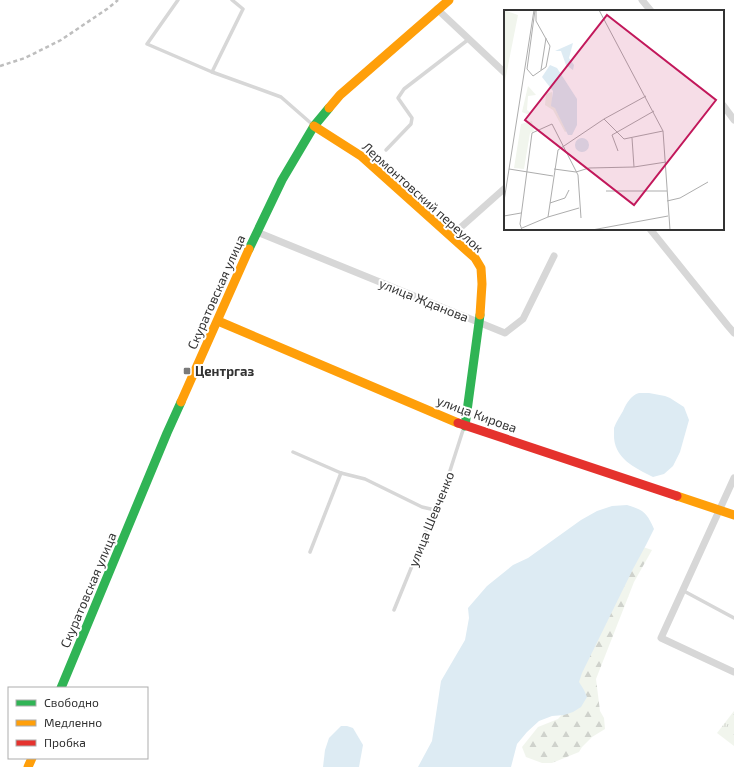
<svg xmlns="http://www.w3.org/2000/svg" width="734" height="767" viewBox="0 0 734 767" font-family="'Exo 2',sans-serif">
	<defs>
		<pattern id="forest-firs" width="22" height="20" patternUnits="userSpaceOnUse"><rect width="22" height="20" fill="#f1f5ed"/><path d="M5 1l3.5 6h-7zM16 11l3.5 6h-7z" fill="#cfd2cc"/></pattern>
		<pattern id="park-tufts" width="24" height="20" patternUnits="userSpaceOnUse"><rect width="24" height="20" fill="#f1f5ed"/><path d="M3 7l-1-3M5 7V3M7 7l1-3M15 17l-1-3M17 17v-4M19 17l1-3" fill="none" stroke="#cfd2cc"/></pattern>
	</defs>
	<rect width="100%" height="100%" fill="#fff"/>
	<!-- forest -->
	<path fill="url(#forest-firs)" d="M640 546 652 550 634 582 596 679 600 711 604 718 605 729 592 737 582 747 579 752 552 763H542L526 757 522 747 538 727 558 719 567 709 566 692Z"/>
	<!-- park -->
	<path fill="url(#park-tufts)" d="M734 711V746L717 733Z"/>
	<!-- water -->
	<g fill="#ddebf3">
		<path d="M639 393H649L665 396 670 398 684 407 689 420 680 452 673 466 664 474 653 477C635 468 613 458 614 434 614 433 614 429 614 428 616 422 620 416 623 411 626 404 631 395 639 393Z"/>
		<path d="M627 505C644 510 647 513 654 529L646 545 633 569 582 673 579 682 584 690 587 697 581 707 573 712 564 715 552 716 539 721 527 732 517 744 511 767H418L432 741 441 681 465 640 469 618 468 608 487 586 513 565 528 558 581 520 597 511 612 506Z"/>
		<path d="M341 726H347L353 728 363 745 359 767H323L325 750 329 738Z"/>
	</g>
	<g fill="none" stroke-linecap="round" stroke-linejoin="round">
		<!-- lane -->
		<g stroke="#d7d7d7" stroke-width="3.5">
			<path d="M178 0 147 44 212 72 281 97 313 125"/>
			<path d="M212 72 243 9 232 0"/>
			<path d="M386 150 411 124 412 118 398 98 404 89 469 39"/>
			<path d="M293 452 341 473 365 479 422 507 435 510"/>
			<path d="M310 552 341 473"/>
			<path d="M682 590 734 618"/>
			<path d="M394 610 447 480 464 427"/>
		</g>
		<!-- street -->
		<g stroke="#d7d7d7" stroke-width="7">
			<path d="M642 0 651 11"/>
			<path d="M437 9 505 73"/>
			<path d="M723 105 734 120"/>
			<path d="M650 229 728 326 734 333"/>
			<path d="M257 232 505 333 523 319 554 256"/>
			<path d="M451 236 505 188"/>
			<path d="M734 478 661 638 734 672"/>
		</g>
		<!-- fast -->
		<g stroke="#30b455" stroke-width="9">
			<path d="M249 249 282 180 314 126 329 108"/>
			<path d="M465 426 480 315"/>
			<path d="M61 688 167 433 181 402"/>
		</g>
		<!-- slow -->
		<g stroke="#ff9f0a" stroke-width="9">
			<path d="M329 108 340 95 449 0"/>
			<path d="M314 126 361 156 475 258 481 268 482 284 480 315"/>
			<path d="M218 321 458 423"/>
			<path d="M181 402 249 249"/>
			<path d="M677 496 734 515"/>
			<path d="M28 767 32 758"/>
		</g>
		<!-- jam -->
		<path stroke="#e5322d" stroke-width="9" d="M458 423 677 496"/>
		<!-- rail -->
		<path stroke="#bebebe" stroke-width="2.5" stroke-dasharray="4 3" stroke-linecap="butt" d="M0 66 25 58 61 40 107 9 118 0"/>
	</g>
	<!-- markers -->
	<rect fill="#7a7a7a" stroke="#fff" stroke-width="1.5" x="183" y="367" width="8" height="8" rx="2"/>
	<g text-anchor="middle" stroke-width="4" stroke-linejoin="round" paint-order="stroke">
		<!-- street labels -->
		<g font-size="13" fill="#333" stroke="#fff">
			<text transform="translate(423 197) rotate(42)" y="5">Лермонтовский переулок</text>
			<text transform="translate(216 292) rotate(-66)" y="5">Скуратовская улица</text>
			<text transform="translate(424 300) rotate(22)" y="5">улица Жданова</text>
			<text transform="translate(477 414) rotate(20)" y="5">улица Кирова</text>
			<text transform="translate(431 519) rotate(-68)" y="5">улица Шевченко</text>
			<text transform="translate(88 590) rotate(-67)" y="5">Скуратовская улица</text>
		</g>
		<!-- poi labels -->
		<g font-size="13" font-weight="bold" fill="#333" stroke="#fff" text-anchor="start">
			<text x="195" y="376">Центргаз</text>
		</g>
	</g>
	<!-- overview -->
	<g transform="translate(504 10)">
		<rect width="220" height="220" fill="#fff"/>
		<path d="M24 76 32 85 24 86 23 100 27 103 23 104 18 102ZM48 82V92L53 95 63 121 61 122 49 100 41 95 42 84Z" fill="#f1f5ed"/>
		<path d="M28 111 30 121 26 123 20 159 10 158 17 114Z" fill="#f1f5ed"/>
		<path d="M0 0 14 5 0 76Z" fill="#f1f5ed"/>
		<path d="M69 33 65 48 70 55 69 60 62 55 57 41H51ZM46 55 53 58 73 89V115L68 125H64L51 98 47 96 49 81 38 67ZM71 135a7 7 0 1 1 14 0a7 7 0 1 1-14 0Z" fill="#ddebf3"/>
		<path fill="none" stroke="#adadad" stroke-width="1" d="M31 0 23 59 29 66 42 57 46 36 32 11V0M95 0 159 121 166 220M37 60 42 28M100 109 120 129 159 121M128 128 130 157M114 141 108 125 150 101M5 159 49 166M50 159 72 162M72 162 85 158 130 157 162 152M102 181H163M0 191 30 0M163 191 176 188 204 172M46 193 61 188 65 180M0 206 17 203M44 207 75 198M18 218 44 207 54 140 100 109 142 86M18 220 16 214 28 123 48 114 74 165 77 208M88 220 164 206"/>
		<path fill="#c2185b" fill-opacity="0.15" stroke="#c2185b" stroke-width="2" d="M103 5 212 90 130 195 21 110Z"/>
		<rect width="220" height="220" fill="none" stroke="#333" stroke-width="2"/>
	</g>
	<!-- legend -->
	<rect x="8" y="687" width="140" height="72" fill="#ffffff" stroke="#adadad"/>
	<rect x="16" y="700" width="20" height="6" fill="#30b455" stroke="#adadad"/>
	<text x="44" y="707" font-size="12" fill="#333333">Свободно</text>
	<rect x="16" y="720" width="20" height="6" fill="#ff9f0a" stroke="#adadad"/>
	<text x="44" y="727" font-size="12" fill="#333333">Медленно</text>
	<rect x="16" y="740" width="20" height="6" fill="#e5322d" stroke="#adadad"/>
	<text x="44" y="747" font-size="12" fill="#333333">Пробка</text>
</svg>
